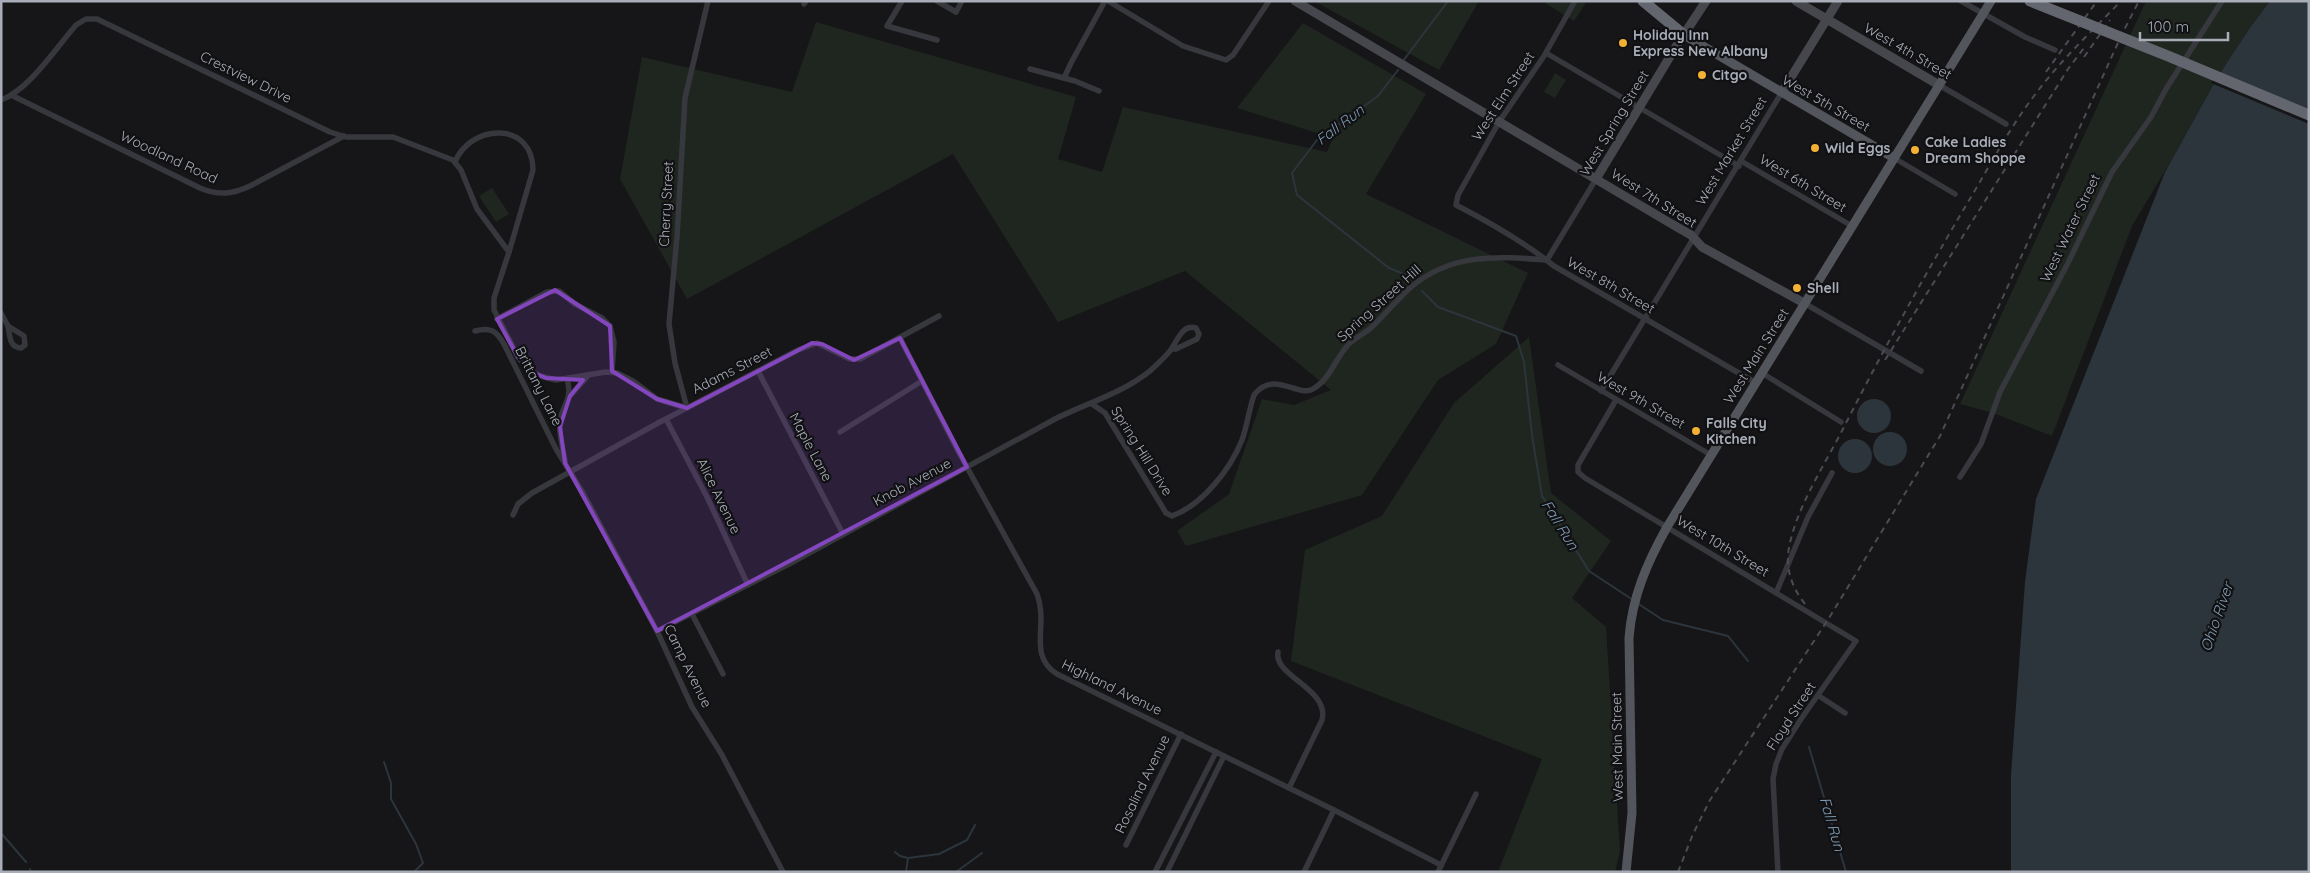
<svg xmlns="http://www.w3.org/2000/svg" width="2310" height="873" viewBox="0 0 2310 873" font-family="Quicksand,sans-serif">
	<rect width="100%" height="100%" fill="#161618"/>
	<!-- green -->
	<g fill="#1e261f">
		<path d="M1314 1H1479L1439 70Z"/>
		<path d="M1542 1H1587L1574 21Z"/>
		<path d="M2146 1H2270L2249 29 2217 78 2172 159 2132 226 2052 436 1993 413 1960 404Z"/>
		<path d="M816 22 1076 97 1058 159 1102 172 1123 107 1327 152 1333 138 1237 108 1303 23 1426 94 1366 194 1528 273 1496 344 1438 380 1362 495 1186 546 1177 531 1229 494 1262 399 1294 405 1331 390 1185 271 1058 322 953 154 687 299 620 179 642 57 792 92Z"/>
		<path d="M1555 73 1566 80 1555 98 1544 92Z"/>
		<path d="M492 188 509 214 496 222 479 196Z"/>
		<path d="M1529 337 1551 493 1611 541 1572 598 1606 627 1620 852 1615 872H1498L1542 759 1291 661 1305 550 1382 516 1454 403Z"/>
	</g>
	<!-- water -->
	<g fill="#2c353c">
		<path d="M2270 1H2309V872H2011V775L2025 582 2036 499 2165 172 2217 78 2249 29Z"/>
		<circle cx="1874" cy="416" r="17"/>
		<circle cx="1890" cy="449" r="17"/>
		<circle cx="1855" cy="456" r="17"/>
	</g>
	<!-- pier -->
	<path fill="#161618" d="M2218 72 2309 111V124L2211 83Z"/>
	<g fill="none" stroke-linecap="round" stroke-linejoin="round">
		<!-- stream -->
		<g stroke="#2c353c" stroke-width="2">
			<path d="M1403 61 1448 1"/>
			<path d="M1398 70 1378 96 1317 140 1292 173 1297 195 1389 268 1409 276"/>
			<path d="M1422 291 1438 307 1516 336 1524 362 1532 435 1542 496 1589 571 1633 600"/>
			<path d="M1637 603 1663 620 1728 636 1748 661"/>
			<path d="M1809 747 1846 872"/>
			<path d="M384 762 391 783V799L416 844 423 863 414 872"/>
			<path d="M1 833 26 862"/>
			<path d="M895 852 900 856 908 858 906 872"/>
			<path d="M908 858 939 854 967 840 975 825"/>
			<path d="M30 869 31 872"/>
			<path d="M956 872 982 853"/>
		</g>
		<!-- street -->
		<g stroke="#37383d" stroke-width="5.5">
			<path d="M902 1 887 26 937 40"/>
			<path d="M937 1 956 12 962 1"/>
			<path d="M1108 1 1183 46 1226 60 1233 55 1269 1"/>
			<path d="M1575 1 1544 56 1499 122 1458 195 1456 205C1491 223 1523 241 1554 266L1756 383"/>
			<path d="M1961 1 2025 37 2055 50"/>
			<path d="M804 4 806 1"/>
			<path d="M1546 53 1739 166"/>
			<path d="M1030 69 1075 81 1099 91"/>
			<path d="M1064 78 1071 63 1105 1"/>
			<path d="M1939 85 2006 124"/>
			<path d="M11 95 200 188C219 196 233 194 250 186L344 136"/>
			<path d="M1 100C29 90 56 48 76 25L86 19H97L330 132 346 137H393L453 160 461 170 477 209 509 252 494 298V310L518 357 528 369 540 376 556 380 606 372 617 373 633 381 657 399 687 408 675 363 669 324 677 237 685 98 708 1"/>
			<path d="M1894 158 1955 194"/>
			<path d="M1741 161 1852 226"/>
			<path d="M455 162C471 123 533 121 533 170L509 252"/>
			<path d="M1804 303 1921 371"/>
			<path d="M1 313 8 326"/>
			<path d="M497 319 547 292 559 291 575 304 602 318 610 326 614 342 612 372"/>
			<path d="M8 326 24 336 25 345 21 348C9 347 10 336 8 326Z"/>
			<path d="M475 331C490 327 496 330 504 344L556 449 583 493 657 631 692 707 722 755 783 872"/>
			<path d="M900 338 958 451 1037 594C1049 625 1027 655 1057 674L1334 810 1441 865"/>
			<path d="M1558 365 1711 455"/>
			<path d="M758 371 843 534"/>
			<path d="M1762 373 1841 422"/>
			<path d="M1601 391 1782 92"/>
			<path d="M570 396 587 377"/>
			<path d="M1616 400 1578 465V472L1585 478 1856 641 1801 719 1782 749 1776 764 1773 779 1778 872"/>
			<path d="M1092 404 1105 413 1166 513 1172 516C1202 505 1230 470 1242 440 1247 426 1249 410 1254 395 1274 369 1298 398 1313 389 1332 378 1336 355 1351 342 1358 336 1366 333 1373 326 1385 314 1397 300 1410 288 1450 253 1497 256 1547 260L1596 179"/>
			<path d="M666 419 707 497 748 585"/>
			<path d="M840 432 922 381"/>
			<path d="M565 461C563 447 558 434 560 421 563 402 573 401 567 379"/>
			<path d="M1960 477 1981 444 2000 392 2068 263 2112 172 2151 117 2166 89 2222 1"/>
			<path d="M513 515 518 504 532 493 658 423 798 350 817 343 850 359H860L939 316"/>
			<path d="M1776 593 1808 517 1832 473"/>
			<path d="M692 614 723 674"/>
			<path d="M657 631 789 564 1055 419C1087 403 1123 393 1151 370 1157 364 1168 355 1172 348 1178 339 1183 324 1196 328L1199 334 1197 339 1176 349H1172"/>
			<path d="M1278 652C1273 676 1330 689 1322 720L1289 788"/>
			<path d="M1819 696 1845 713"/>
			<path d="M1126 845 1181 734"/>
			<path d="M1155 872 1216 752"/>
			<path d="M1167 872 1224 756"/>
			<path d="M1304 872 1334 810"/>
			<path d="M1438 872 1476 794"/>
		</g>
		<!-- secondary -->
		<g stroke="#45474d" stroke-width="9">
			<path d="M1295 1 1670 223 1691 235 1702 247 1804 303"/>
			<path d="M1796 1 1939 85"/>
			<path d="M1782 92 1838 1"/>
			<path d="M1596 179 1677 45 1706 1"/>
		</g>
		<!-- primary -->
		<g stroke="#53555c" stroke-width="9">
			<path d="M1684 35 1894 158"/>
			<path d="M1626 872 1632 813 1629 638C1632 597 1647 563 1667 527L1991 1"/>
		</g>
		<!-- highway -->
		<path stroke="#63666e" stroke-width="11" d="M1643 1 1684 35"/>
		<!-- rail -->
		<g stroke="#4a4c52" stroke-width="2" stroke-dasharray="6 5" stroke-linecap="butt">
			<path d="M2084 57 2110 20"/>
			<path d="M2046 72 2097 1"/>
			<path d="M1885 360 2068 69 2084 48"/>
			<path d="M1805 604C1792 588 1785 568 1789 548 1796 508 1825 464 1844 427 1884 348 1928 269 1974 192 1993 160 2011 126 2034 96 2059 62 2091 32 2121 1"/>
			<path d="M1678 872 1693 834 1710 800 1829 618 1940 436 2122 34 2139 1"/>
		</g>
		<!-- highway-bridge -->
		<path stroke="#63666e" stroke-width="11" d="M2030 1 2168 56 2309 115"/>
	</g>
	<!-- marked area -->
	<path fill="#8446be" fill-opacity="0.2" stroke="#8446be" stroke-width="4" stroke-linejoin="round" d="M555 290 610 326 612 371 657 399 687 408 812 343 822 344 854 360 900 338 967 467 657 631 565 463 560 427 570 396 583 380 546 378 534 373 518 357 497 319Z"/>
	<!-- markers -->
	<g fill="#f2b134" stroke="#111113" stroke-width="2">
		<circle cx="1623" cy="43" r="5"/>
		<circle cx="1702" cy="75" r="5"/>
		<circle cx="1815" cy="148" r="5"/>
		<circle cx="1915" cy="150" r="5"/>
		<circle cx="1797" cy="288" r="5"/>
		<circle cx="1696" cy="431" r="5"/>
	</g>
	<g text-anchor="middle" stroke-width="4.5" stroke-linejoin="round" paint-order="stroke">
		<!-- poi labels -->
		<g font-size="14" font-weight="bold" fill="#a8adb8" stroke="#111113" text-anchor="start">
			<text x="1633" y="40">Holiday Inn<tspan x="1633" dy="16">Express New Albany</tspan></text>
			<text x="1712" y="80">Citgo</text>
			<text x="1925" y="147">Cake Ladies<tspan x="1925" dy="16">Dream Shoppe</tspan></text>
			<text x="1825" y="153">Wild Eggs</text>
			<text x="1807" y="293">Shell</text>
			<text x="1706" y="428">Falls City<tspan x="1706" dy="16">Kitchen</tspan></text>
		</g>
		<!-- street labels -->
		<g font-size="14" fill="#a8adb8" stroke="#111113">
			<text transform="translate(1908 51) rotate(30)" y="5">West 4th Street</text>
			<text transform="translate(246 77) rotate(26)" y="5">Crestview Drive</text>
			<text transform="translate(1503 96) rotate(-57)" y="5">West Elm Street</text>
			<text transform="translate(1826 103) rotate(30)" y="5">West 5th Street</text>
			<text transform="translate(1614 123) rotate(-59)" y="5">West Spring Street</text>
			<text transform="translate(1731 151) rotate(-59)" y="5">West Market Street</text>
			<text transform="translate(169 157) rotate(25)" y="5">Woodland Road</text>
			<text transform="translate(1803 183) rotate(31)" y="5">West 6th Street</text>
			<text transform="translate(1654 198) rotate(32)" y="5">West 7th Street</text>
			<text transform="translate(666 204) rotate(-87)" y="5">Cherry Street</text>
			<text transform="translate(2070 228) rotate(-64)" y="5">West Water Street</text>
			<text transform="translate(1611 285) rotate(30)" y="5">West 8th Street</text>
			<text transform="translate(1379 303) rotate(-42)" y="5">Spring Street Hill</text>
			<text transform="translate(1756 356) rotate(-58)" y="5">West Main Street</text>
			<text transform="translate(732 370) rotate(-27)" y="5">Adams Street</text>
			<text transform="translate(539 386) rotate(63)" y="5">Brittany Lane</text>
			<text transform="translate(1641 400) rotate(30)" y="5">West 9th Street</text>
			<text transform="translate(811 447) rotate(62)" y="5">Maple Lane</text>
			<text transform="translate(1142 451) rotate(58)" y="5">Spring Hill Drive</text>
			<text transform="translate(912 482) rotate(-28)" y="5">Knob Avenue</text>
			<text transform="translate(719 496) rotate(64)" y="5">Alice Avenue</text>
			<text transform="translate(1723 546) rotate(31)" y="5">West 10th Street</text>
			<text transform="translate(688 666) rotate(64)" y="5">Camp Avenue</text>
			<text transform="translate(1112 687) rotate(26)" y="5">Highland Avenue</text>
			<text transform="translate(1791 716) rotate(-57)" y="5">Floyd Street</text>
			<text transform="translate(1617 747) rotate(-91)" y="5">West Main Street</text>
			<text transform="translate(1142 784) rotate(-64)" y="5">Rosalind Avenue</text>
		</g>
		<!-- water labels -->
		<g font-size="15" font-style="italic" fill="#7f9bb3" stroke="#111113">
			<text transform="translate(1340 125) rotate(-37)" y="5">Fall Run</text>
			<text transform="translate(1560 525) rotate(58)" y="5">Fall Run</text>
			<text transform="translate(2217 617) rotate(-71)" y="5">Ohio River</text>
			<text transform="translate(1832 824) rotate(74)" y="5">Fall Run</text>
		</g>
	</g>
	<!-- border -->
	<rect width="2310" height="873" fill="none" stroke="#a8adb8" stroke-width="5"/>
	<!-- scale -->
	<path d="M2140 32v8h88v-8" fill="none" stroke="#a8adb8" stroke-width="2.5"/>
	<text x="2148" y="32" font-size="15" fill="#a8adb8" stroke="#111113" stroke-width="4" paint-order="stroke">100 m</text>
</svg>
